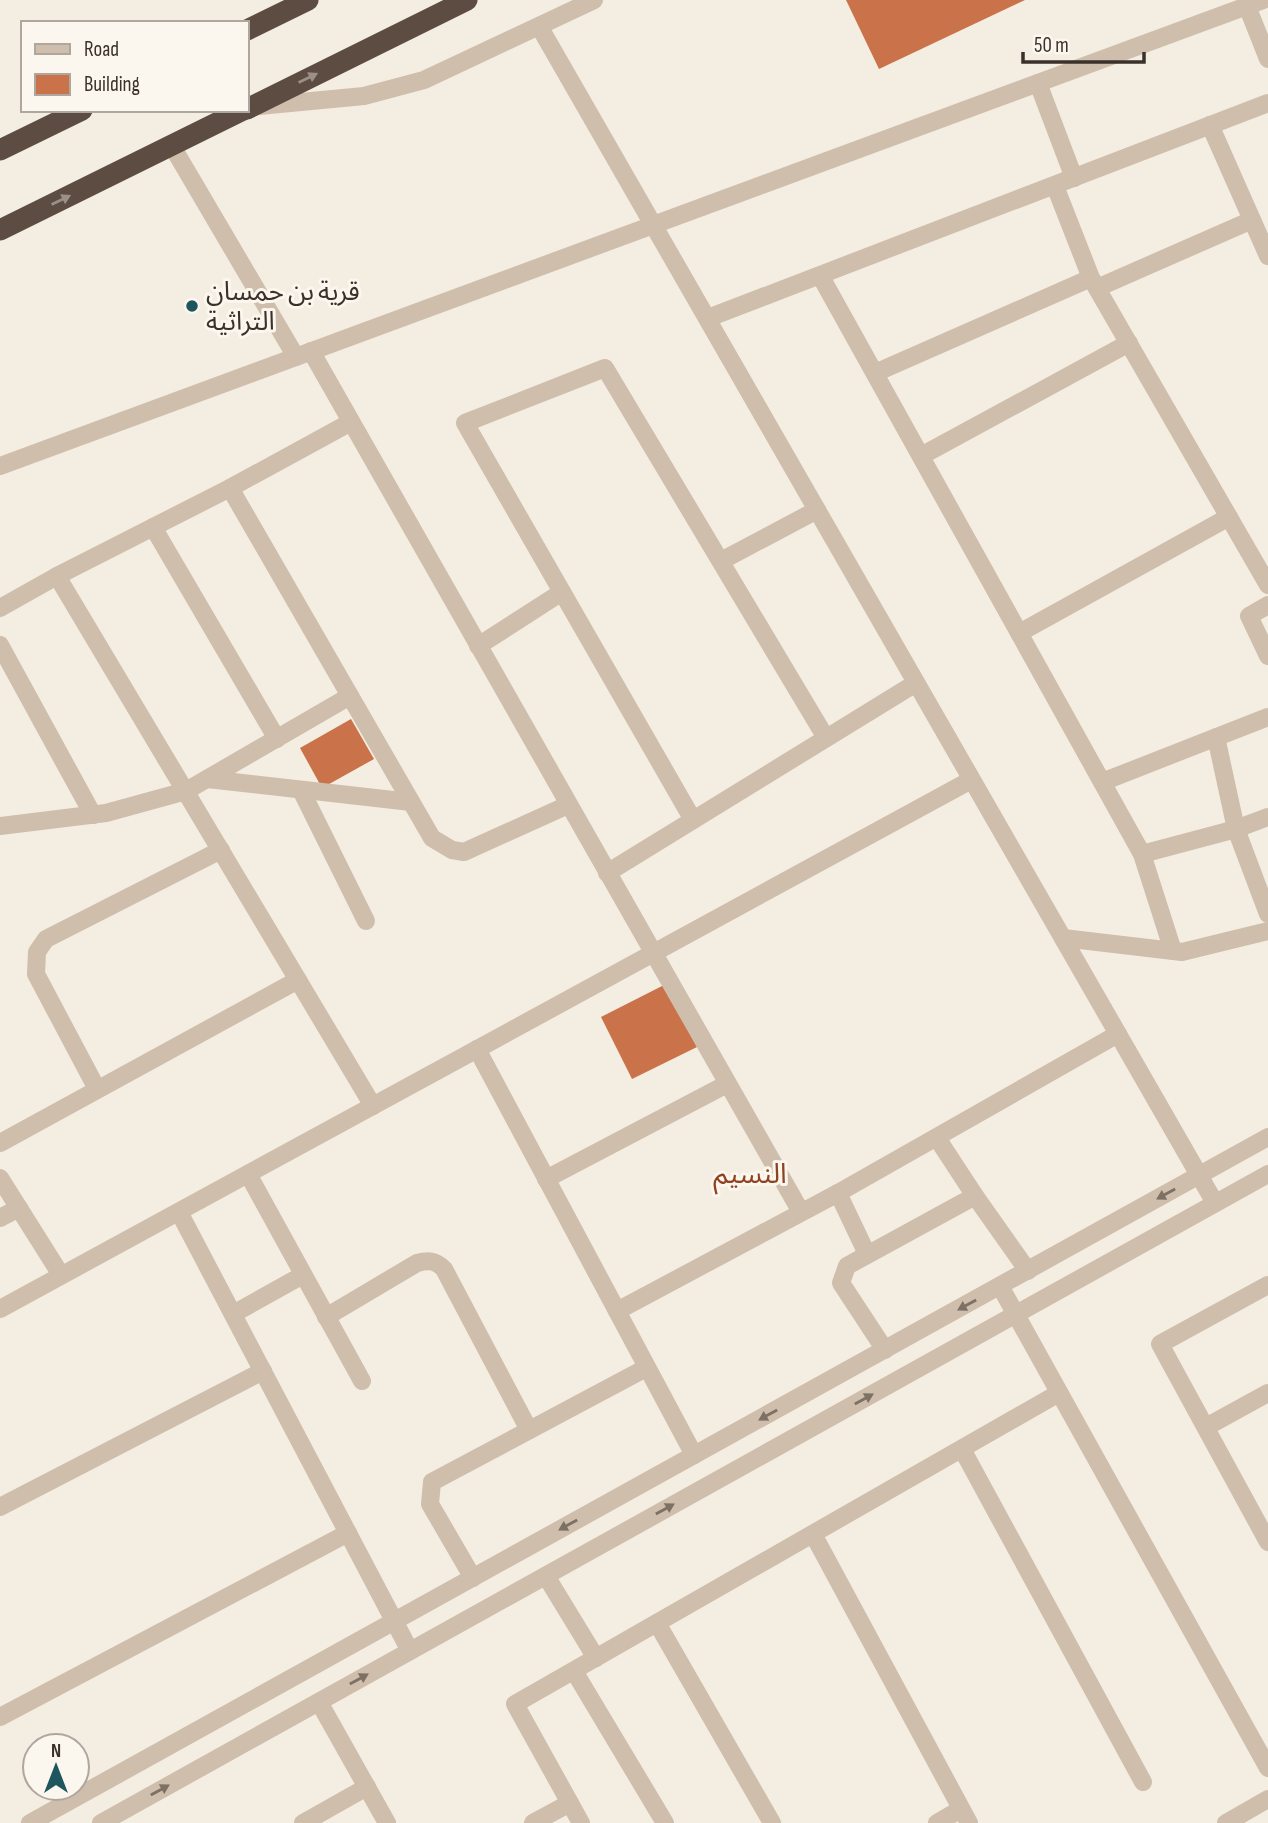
<svg xmlns="http://www.w3.org/2000/svg" width="1268" height="1823" viewBox="0 0 1268 1823" font-family="'Sofia Sans Condensed','Noto Sans Arabic',sans-serif">
	<rect width="100%" height="100%" fill="#f4ede1"/>
	<!-- building -->
	<g fill="#ca7249">
		<path d="M846 0H1025L879 69Z"/>
		<path d="M351 719 374 759 322 788 300 748Z"/>
		<path d="M666 984 697 1047 632 1079 601 1017Z"/>
	</g>
	<g fill="none" stroke-linecap="round" stroke-linejoin="round">
		<!-- minor -->
		<g stroke="#cebeab" stroke-width="18">
			<path d="M1247 6 1268 59"/>
			<path d="M539 26 1215 1203"/>
			<path d="M1038 83 1074 178"/>
			<path d="M259 106 364 96 424 80 594 0"/>
			<path d="M1210 125 1268 256"/>
			<path d="M172 146 296 357"/>
			<path d="M1055 186 1091 278 1268 585"/>
			<path d="M821 277 1142 854 1173 951"/>
			<path d="M1097 288 1252 220"/>
			<path d="M708 318 1268 103"/>
			<path d="M311 351 801 1212"/>
			<path d="M875 373 1091 278"/>
			<path d="M921 456 1129 343"/>
			<path d="M0 466 1263 0"/>
			<path d="M230 488 432 838 452 850 464 852 568 805"/>
			<path d="M153 527 277 739"/>
			<path d="M721 561 817 510"/>
			<path d="M57 576 373 1106"/>
			<path d="M1268 605 1249 616 1268 656"/>
			<path d="M0 608 57 576 230 488 351 422"/>
			<path d="M1019 633 1229 517"/>
			<path d="M0 645 93 815"/>
			<path d="M478 646 562 592"/>
			<path d="M1216 737 1236 829 1268 914"/>
			<path d="M207 779 411 802"/>
			<path d="M1102 782 1268 717"/>
			<path d="M301 790 366 921"/>
			<path d="M693 820 465 423 605 368 826 738"/>
			<path d="M0 826 106 813 186 791 350 696"/>
			<path d="M1142 854 1236 829 1268 817"/>
			<path d="M607 873 916 683"/>
			<path d="M1063 938 1182 952 1268 931"/>
			<path d="M477 1049 694 1455"/>
			<path d="M97 1089 36 974 37 952 46 939 221 850"/>
			<path d="M937 1138 975 1196 1028 1271"/>
			<path d="M0 1143 298 980"/>
			<path d="M248 1174 362 1381"/>
			<path d="M0 1178 61 1275"/>
			<path d="M546 1179 727 1084"/>
			<path d="M838 1193 867 1254"/>
			<path d="M179 1212 410 1651"/>
			<path d="M0 1218 19 1208"/>
			<path d="M1268 1285 1160 1344 1268 1542"/>
			<path d="M1000 1286 1268 1768"/>
			<path d="M0 1309 971 780"/>
			<path d="M617 1311 838 1193 1118 1034"/>
			<path d="M233 1314 303 1275"/>
			<path d="M326 1317 417 1263C428 1260 435 1260 444 1269L529 1430"/>
			<path d="M885 1350 841 1283 847 1266 975 1196"/>
			<path d="M1206 1427 1268 1393"/>
			<path d="M962 1449 1143 1782"/>
			<path d="M0 1507 263 1371"/>
			<path d="M813 1534 969 1823"/>
			<path d="M546 1576 596 1658"/>
			<path d="M473 1578 430 1504 432 1482 646 1368"/>
			<path d="M657 1623 772 1823"/>
			<path d="M574 1671 665 1823"/>
			<path d="M319 1702 387 1823"/>
			<path d="M0 1717 348 1533"/>
			<path d="M30 1823 1268 1137"/>
			<path d="M101 1823 1268 1174"/>
			<path d="M303 1823 367 1787"/>
			<path d="M533 1823 570 1803"/>
			<path d="M581 1823 515 1704 1059 1393"/>
			<path d="M937 1823 961 1809"/>
			<path d="M1226 1823 1268 1799"/>
		</g>
		<!-- highway -->
		<g stroke="#5c4c41" stroke-width="21">
			<path d="M247 30 308 0"/>
			<path d="M247 109 467 0"/>
			<path d="M0 150 82 110"/>
			<path d="M0 230 243 110"/>
		</g>
	</g>
	<!-- one-way arrows -->
	<defs><path id="oneway-solid" d="M-6-.8H1V-3.2L6.5 0L1 3.2V.8H-6Z" transform="scale(1.75)"/></defs>
	<g fill="#9c9086">
		<use href="#oneway-solid" transform="translate(308 78) rotate(-26)"/>
		<use href="#oneway-solid" transform="translate(61 200) rotate(-26)"/>
	</g>
	<g fill="#7d7065">
		<use href="#oneway-solid" transform="translate(1166 1194) rotate(151)"/>
		<use href="#oneway-solid" transform="translate(967 1305) rotate(151)"/>
		<use href="#oneway-solid" transform="translate(864 1399) rotate(-29)"/>
		<use href="#oneway-solid" transform="translate(768 1415) rotate(151)"/>
		<use href="#oneway-solid" transform="translate(665 1509) rotate(-29)"/>
		<use href="#oneway-solid" transform="translate(568 1525) rotate(151)"/>
		<use href="#oneway-solid" transform="translate(359 1679) rotate(-29)"/>
		<use href="#oneway-solid" transform="translate(160 1790) rotate(-29)"/>
	</g>
	<!-- markers -->
	<circle fill="#1e565f" stroke="#fbf6ee" stroke-width="2.5" cx="192" cy="306" r="7"/>
	<g text-anchor="middle" stroke-width="6" stroke-linejoin="round" paint-order="stroke">
		<!-- poi labels -->
		<g font-size="26" fill="#3b312b" stroke="#fbf6ee" text-anchor="start">
			<text x="206" y="300">قرية بن حمسان<tspan x="206" dy="30">التراثية</tspan></text>
		</g>
		<!-- neighbourhood labels -->
		<g font-size="28" fill="#8e4320" stroke="#fbf6ee">
			<text x="750" y="1183">النسيم</text>
		</g>
	</g>
	<!-- legend -->
	<rect x="21" y="21" width="228" height="91" fill="#fbf6ee" stroke="#aea7a0" stroke-width="2"/>
	<rect x="35" y="44" width="35" height="10" fill="#cebeab" stroke="#aea7a0" stroke-width="2"/>
	<text x="84" y="56" font-size="21" fill="#3b312b">Road</text>
	<rect x="35" y="74" width="35" height="21" fill="#ca7249" stroke="#aea7a0" stroke-width="2"/>
	<text x="84" y="91" font-size="21" fill="#3b312b">Building</text>
	<!-- north arrow -->
	<g transform="translate(56 1767)"><circle r="33" fill="#fbf6ee" stroke="#aea7a0" stroke-width="2"/>
	<path d="M0-5L12 26L0 18L-12 26Z" fill="#1e565f"/>
	<text y="-10" font-size="19" font-weight="bold" text-anchor="middle" fill="#3b312b">N</text>
	</g>
	<!-- scale -->
	<path d="M1023 52v10h121v-10" fill="none" stroke="#3b312b" stroke-width="3.5"/>
	<text x="1034" y="52" font-size="21" fill="#3b312b" stroke="#fbf6ee" stroke-width="5" paint-order="stroke">50 m</text>
</svg>
